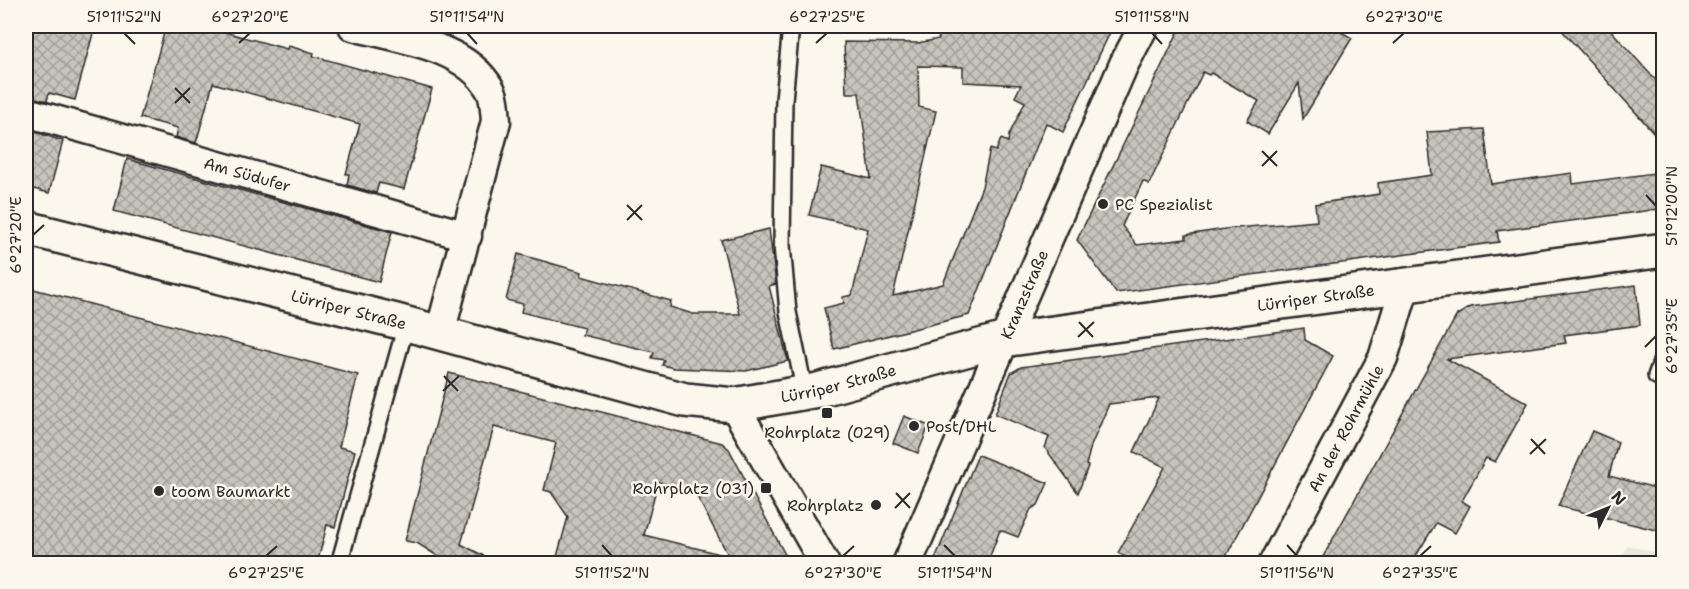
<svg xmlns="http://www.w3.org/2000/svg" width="1689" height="589" viewBox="0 0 1689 589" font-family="'Shantell Sans',sans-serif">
	<defs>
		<pattern id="building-cross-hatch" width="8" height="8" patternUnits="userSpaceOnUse" patternTransform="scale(1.5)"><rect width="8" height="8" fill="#c7c4bc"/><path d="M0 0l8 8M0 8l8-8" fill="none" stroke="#a29f99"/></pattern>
	</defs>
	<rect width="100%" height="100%" fill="#fbf7ec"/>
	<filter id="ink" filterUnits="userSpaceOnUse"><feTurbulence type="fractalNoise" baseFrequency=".0167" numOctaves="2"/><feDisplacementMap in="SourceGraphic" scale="12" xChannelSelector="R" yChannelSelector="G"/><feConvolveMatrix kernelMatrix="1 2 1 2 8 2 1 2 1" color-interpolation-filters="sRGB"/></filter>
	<g filter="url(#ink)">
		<!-- built -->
		<path fill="#ebe8de" d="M1628 545 1663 555V563H1618Z"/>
		<!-- building -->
		<g fill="url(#building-cross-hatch)" stroke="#2b2b2b" stroke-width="1.5" fill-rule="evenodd">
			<path d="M33 26H95L75 100 49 93 47 101 26 96V53Z"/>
			<path d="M166 26H203L287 49 288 46 314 53 313 56 432 89 404 189 379 183 376 193 347 185 349 174H346L360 124 213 83 196 143 176 137 178 128 140 118Z"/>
			<path d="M937 26H1113L1063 132 1046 123 969 315 834 349 824 308 844 303 843 297 852 295 868 229 809 215 821 167 871 179 859 93H846L844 42 918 43 939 39ZM918 66 963 67V82L1021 85 1015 97 1025 102 1009 135 1008 142 1001 139 996 151 990 149 982 187 943 284 893 296 936 111 919 107Z"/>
			<path d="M1181 26H1331L1352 38 1303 119 1299 83 1268 134 1247 121 1259 101 1211 73 1209 75 1203 72 1149 184 1143 181 1122 226 1137 245 1186 239V235L1225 229 1317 221 1315 204 1379 194 1378 183 1432 175 1427 132 1484 129 1491 184 1572 173 1573 184 1654 173 1659 209 1497 231 1499 242 1116 293 1077 240Z"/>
			<path d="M1558 26H1607L1651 75 1664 89V144Z"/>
			<path d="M26 129 63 141 49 193 26 187Z"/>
			<path d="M127 159 392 232 379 282 114 211Z"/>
			<path d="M769 229 776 284 769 286 788 361 746 371 674 368 662 365 664 360 652 358 654 352 582 335 584 328 521 312 523 304 506 300 518 254 582 272 581 276 671 301 670 307 693 314H740L721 240Z"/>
			<path d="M1636 285 1640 325 1564 335 1566 343 1447 359 1528 403 1495 462 1486 458 1462 501 1470 506 1455 533 1436 523 1411 564H1319L1457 315 1470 307Z"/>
			<path d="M26 287 358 375 339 447 355 451 335 527 327 525 317 564H26Z"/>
			<path d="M1304 328 1305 340 1333 356 1222 564H1139L1118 553 1165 467 1134 452 1159 398 1109 404 1091 446 1086 465 1088 466 1078 493 1045 448 1049 437 995 414 1011 373 1021 367Z"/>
			<path d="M449 373 722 443 729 449 790 564H733L694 491 658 482 644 535 728 556 727 564H555L568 517 551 492 544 490 556 443 494 427 461 544 499 564H450L417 543 405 541Z"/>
			<path d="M904 416 929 426 918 453 893 443Z"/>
			<path d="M1592 431 1618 442 1609 476 1664 490V532L1558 506Z"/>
			<path d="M978 455 1048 483 1038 505 1031 509 1018 537 1000 530 987 564H933Z"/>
		</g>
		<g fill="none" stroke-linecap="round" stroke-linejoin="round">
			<defs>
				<g id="lane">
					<path d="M791 26 784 100 782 245 788 312 805 393"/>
					<path d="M1664 354 1656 376 1664 379"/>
					<path d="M339 564 406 325"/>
				</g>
				<g id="street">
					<path d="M353 26C398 38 465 45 490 89 495 97 495 111 496 121L440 333"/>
					<path id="s1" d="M26 112 467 236"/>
					<path d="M734 405 825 564"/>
					<path id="s2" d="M907 564 1124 64 1144 26"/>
					<path id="s3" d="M1273 564 1383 358 1405 286"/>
				</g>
				<g id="secondary">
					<path id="s4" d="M26 228 396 321 685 400 734 405 818 390 1002 340 1664 250"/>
				</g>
			</defs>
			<!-- lane casing -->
			<use href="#lane" stroke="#2b2b2b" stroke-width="20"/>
			<!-- street casing -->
			<use href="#street" stroke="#2b2b2b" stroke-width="33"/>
			<!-- secondary casing -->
			<use href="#secondary" stroke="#2b2b2b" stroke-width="38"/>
			<!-- lane -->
			<use href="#lane" stroke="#fbf7ec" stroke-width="15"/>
			<!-- street -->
			<use href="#street" stroke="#fbf7ec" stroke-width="28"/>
			<!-- secondary -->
			<use href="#secondary" stroke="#fbf7ec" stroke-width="33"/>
		</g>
	</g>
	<!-- ticks -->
	<path fill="none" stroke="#2b2b2b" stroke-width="2" d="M124 33 135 44M467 33 477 44M1152 33 1162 44M239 43 250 33M816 43 827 33M1393 43 1404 33M175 88 190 103M175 103 190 88M1262 151 1277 166M1262 166 1277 151M1646 195 1656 206M627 205 642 220M627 220 642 205M33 235 44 225M1079 322 1093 337M1078 337 1094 322M1645 347 1656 336M444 376 458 391M443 391 459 376M1531 439 1545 454M1530 454 1546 439M896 493 910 508M895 508 910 493M602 545 612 556M944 545 955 556M1287 545 1297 556M266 556 277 546M843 556 854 546M1420 556 1431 546"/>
	<!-- markers -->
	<g fill="#2b2b2b" stroke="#fbf7ec" stroke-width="2">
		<circle cx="1103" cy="204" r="6"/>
		<rect x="821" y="407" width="12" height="12" rx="3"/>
		<circle cx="914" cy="426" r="6"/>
		<rect x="760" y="482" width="12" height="12" rx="3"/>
		<circle cx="159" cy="491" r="6"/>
		<circle cx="876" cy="505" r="6"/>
	</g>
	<g text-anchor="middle" stroke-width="5" stroke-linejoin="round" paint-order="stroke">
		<!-- street labels -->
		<g font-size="16" fill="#2b2b2b" stroke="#fbf7ec">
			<text dy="6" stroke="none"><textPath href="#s1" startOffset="230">Am Südufer</textPath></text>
			<text dy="6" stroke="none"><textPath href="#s2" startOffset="294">Kranzstraße</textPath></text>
			<text dy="6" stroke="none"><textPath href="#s4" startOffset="1323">Lürriper Straße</textPath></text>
			<text dy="6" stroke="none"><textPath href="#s4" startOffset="333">Lürriper Straße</textPath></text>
			<text dy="6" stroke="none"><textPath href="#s4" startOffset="837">Lürriper Straße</textPath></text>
			<text dy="6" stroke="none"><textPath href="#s3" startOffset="154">An der Rohrmühle</textPath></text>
		</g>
		<!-- poi labels -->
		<g font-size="16" fill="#2b2b2b" stroke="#fbf7ec" text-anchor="start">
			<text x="1115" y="210">PC Spezialist</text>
			<text x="926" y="432">Post/DHL</text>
			<text x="827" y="438" text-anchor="middle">Rohrplatz (029)</text>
			<text x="754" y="494" text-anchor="end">Rohrplatz (031)</text>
			<text x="171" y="497">toom Baumarkt</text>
			<text x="864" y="511" text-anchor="end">Rohrplatz</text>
		</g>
	</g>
	<!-- margin -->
	<rect width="1689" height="589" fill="none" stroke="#fbf7ec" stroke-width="66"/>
	<!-- north arrow -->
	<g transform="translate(1608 508) rotate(47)" stroke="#fbf7ec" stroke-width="4.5" paint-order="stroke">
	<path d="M0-4.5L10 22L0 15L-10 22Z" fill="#2b2b2b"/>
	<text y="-9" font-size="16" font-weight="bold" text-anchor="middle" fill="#2b2b2b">N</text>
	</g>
	<rect x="33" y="33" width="1623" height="523" fill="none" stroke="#2b2b2b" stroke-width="2"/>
	<g font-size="15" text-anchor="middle" fill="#2b2b2b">
		<text x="124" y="22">51°11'52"N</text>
		<text x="250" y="22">6°27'20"E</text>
		<text x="467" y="22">51°11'54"N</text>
		<text x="827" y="22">6°27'25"E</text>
		<text x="1152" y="22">51°11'58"N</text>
		<text x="1404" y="22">6°27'30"E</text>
		<text transform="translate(1672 206) rotate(-90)" y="5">51°12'00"N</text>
		<text transform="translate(16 235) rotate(-90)" y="5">6°27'20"E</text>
		<text transform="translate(1672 336) rotate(-90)" y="5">6°27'35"E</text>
		<text x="266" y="578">6°27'25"E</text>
		<text x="612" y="578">51°11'52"N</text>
		<text x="843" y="578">6°27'30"E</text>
		<text x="955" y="578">51°11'54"N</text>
		<text x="1297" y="578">51°11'56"N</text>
		<text x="1420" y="578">6°27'35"E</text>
	</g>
</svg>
